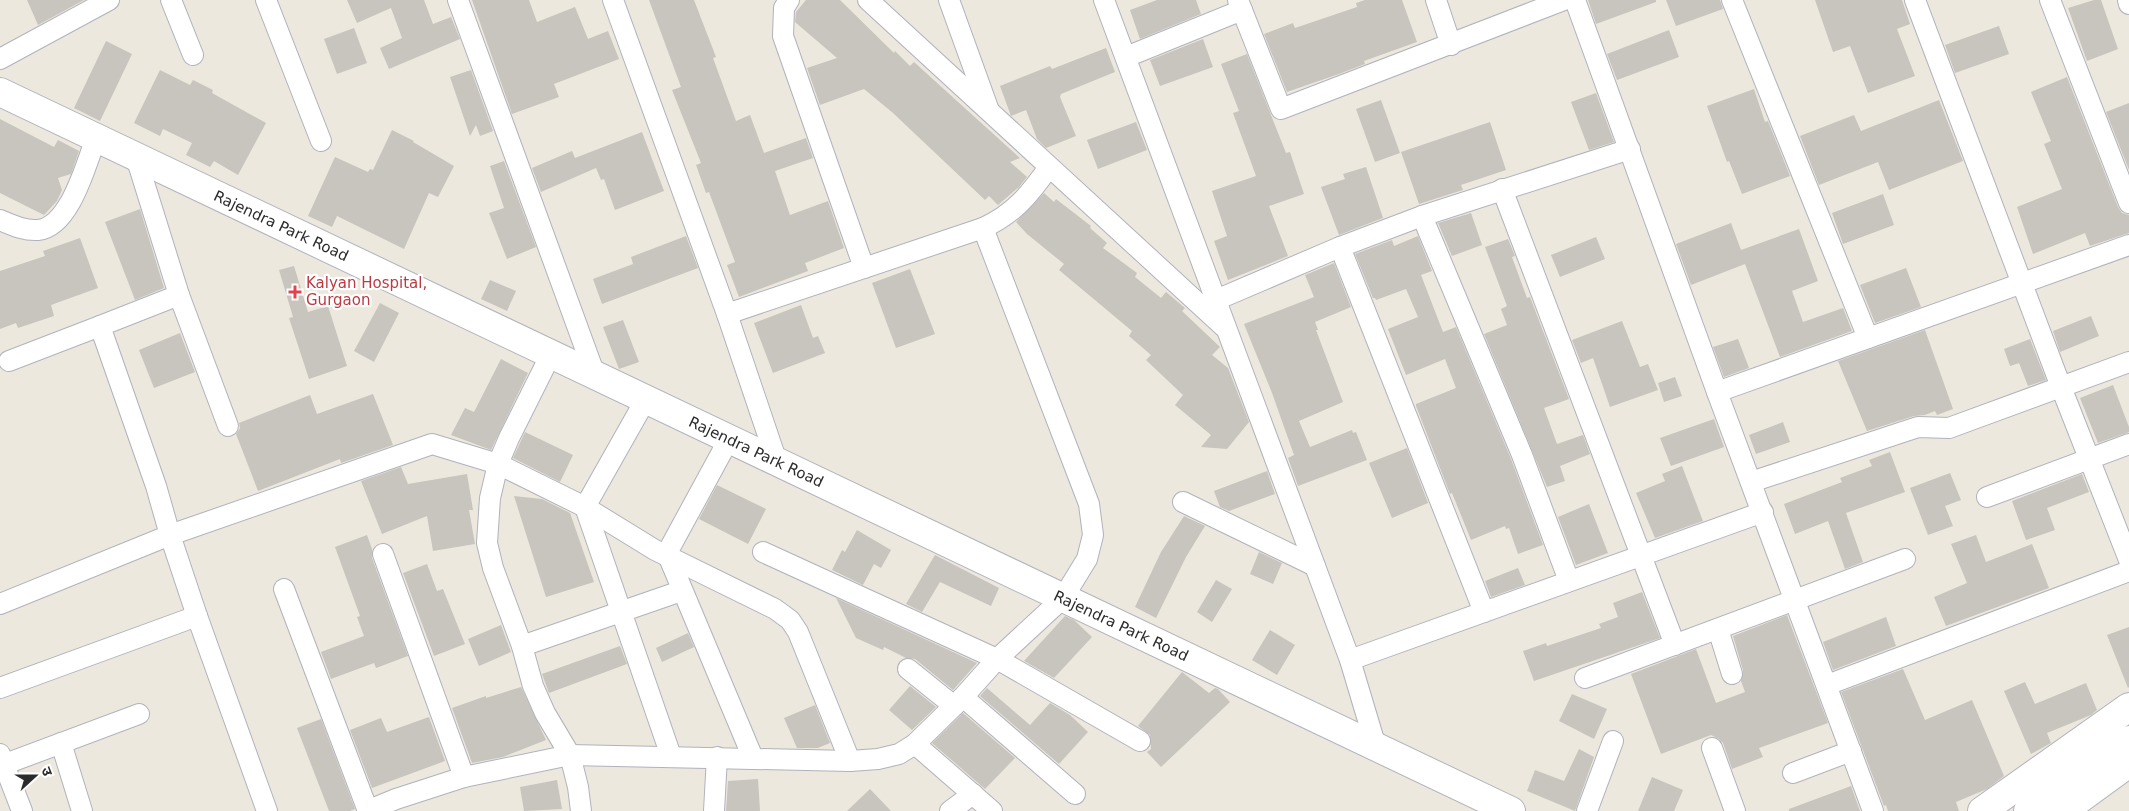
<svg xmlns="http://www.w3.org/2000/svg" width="2129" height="811" viewBox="0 0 2129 811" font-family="'DejaVu Sans','Noto Sans Devanagari',sans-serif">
	<rect width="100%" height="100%" fill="#ece8de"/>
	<!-- building -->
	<g fill="#c7c5bd">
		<path d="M27 0H84L38 25Z"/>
		<path d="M347 0H424L433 24 451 17 460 39 389 69 380 48 402 38 391 8 357 23Z"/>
		<path d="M472 0H529L537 22 575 7 588 39 608 31 619 59 554 84 559 97 512 114Z"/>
		<path d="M649 0H694L716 57 713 58 736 121 750 115 764 153 806 138 813 158 775 171 790 215 828 201 844 248 805 263 808 271 739 297 727 265 735 262 709 192 706 193 696 165 701 163 672 90 681 87Z"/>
		<path d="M806 0H840L894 53 895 51 910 66 914 62 1020 158 1010 162 1027 177 1019 187 998 205 989 196 985 200 893 113 864 89 820 105 807 68 837 58 795 22 796 12Z"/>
		<path d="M1157 0H1196L1201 14 1140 39 1130 10Z"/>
		<path d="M1365 0H1402L1417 42 1364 61 1365 64 1339 74 1287 92 1264 34 1293 23 1295 28 1357 7 1356 3Z"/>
		<path d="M1588 0H1656V2L1596 24Z"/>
		<path d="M1666 0H1720L1723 9 1676 26Z"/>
		<path d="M1815 0H1902L1910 24 1897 29 1915 76 1868 93 1850 46 1833 52Z"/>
		<path d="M2094 0H2101L2118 49 2087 61 2068 8Z"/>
		<path d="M1999 26 2009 54 1955 73 1945 45Z"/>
		<path d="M354 28 367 63 337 74 324 39Z"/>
		<path d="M1669 30 1679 57 1617 80 1607 54Z"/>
		<path d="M1203 39 1213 67 1160 86 1150 60Z"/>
		<path d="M106 41 132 54 100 121 74 108Z"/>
		<path d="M1106 48 1115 72 1061 94 1060 97 1076 136 1046 148 1037 139 1026 110 1011 116 1000 86 1050 66 1052 69Z"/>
		<path d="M1247 54 1286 153 1290 152 1304 194 1269 206 1288 256 1228 280 1214 241 1227 236 1212 191 1256 176 1233 113 1239 111 1221 64Z"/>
		<path d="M160 70 190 85 193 80 213 90 212 93 266 123 238 175 214 161 210 167 186 155 192 143 163 129 160 136 134 123Z"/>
		<path d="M471 70 493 131 480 136 476 125 470 136 450 77Z"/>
		<path d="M2067 77 2118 207 2122 213 2129 215V233L2090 246 2085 233 2033 254 2017 207 2062 189 2044 144 2051 141 2031 92Z"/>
		<path d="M1754 89 1765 122 1768 121 1790 176 1742 194 1729 161 1727 162 1707 106Z"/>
		<path d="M1596 93 1614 142 1589 150 1571 102Z"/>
		<path d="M1381 100 1400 153 1375 162 1356 109Z"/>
		<path d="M1939 100 1963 161 1889 190 1878 162 1819 185 1800 136 1854 115 1861 131Z"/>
		<path d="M2129 103V170L2106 112Z"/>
		<path d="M0 119 54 147 58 140 79 151 71 174 58 178 62 190 57 201 44 215 0 193Z"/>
		<path d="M1136 122 1147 150 1098 169 1087 140Z"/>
		<path d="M1490 122 1506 170 1461 185 1463 190 1419 204 1401 152Z"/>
		<path d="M392 130 414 141 413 142 454 166 438 197 429 193 404 249 337 216 332 227 308 216 335 157 368 172 370 169 373 170Z"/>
		<path d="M642 132 664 191 615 210 604 179 601 180 596 168 541 192 532 168 572 151 575 158Z"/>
		<path d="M504 161 536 247 507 259 489 213 504 208 490 166Z"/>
		<path d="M1366 167 1383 218 1339 235 1321 187 1345 179 1343 174Z"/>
		<path d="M1044 193 1054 202 1056 199 1091 226 1090 228 1107 243 1103 248 1137 273 1135 277 1161 298 1166 292 1185 308 1182 311 1220 347 1212 355 1228 368 1249 422 1227 449 1201 447 1211 435 1175 405 1183 395 1146 360 1151 355 1129 336 1132 331 1059 270 1064 264 1027 234 1016 222Z"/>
		<path d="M1883 194 1894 225 1843 244 1832 213Z"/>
		<path d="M140 209 164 288 135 300 105 222Z"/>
		<path d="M1471 213 1482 245 1452 256 1438 223Z"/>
		<path d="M1731 223 1741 250 1799 229 1818 281 1792 291 1803 322 1843 308 1852 331 1780 357 1745 264 1691 285 1676 244Z"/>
		<path d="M686 236 698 268 602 304 593 279 633 264 631 257Z"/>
		<path d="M1418 236 1432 271 1421 275 1443 332 1456 327 1511 459 1543 545 1518 554 1509 528 1506 529 1505 526 1471 540 1452 493 1450 494 1416 406V404L1456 388 1445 359 1406 375 1388 329 1418 317 1406 289 1376 300 1375 298H1373L1355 254 1392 240 1394 246Z"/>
		<path d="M1596 237 1605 259 1560 277 1551 255Z"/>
		<path d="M80 238 98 288 51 305 54 316 18 328 16 323 0 329V271L45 256 43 251Z"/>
		<path d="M1508 239 1515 256 1512 257 1527 298 1530 297 1569 399 1544 408 1557 444 1583 435 1590 454 1560 466 1565 481 1547 487 1484 334 1507 325 1501 309 1507 306 1485 247Z"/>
		<path d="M1334 263 1351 307 1315 322 1318 330H1316L1343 402 1299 421 1310 447 1352 430 1353 433 1356 432 1367 460 1298 486 1288 458 1294 455 1272 393 1244 324 1314 297 1305 275Z"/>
		<path d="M294 266 308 312 328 306 347 366 309 379 289 318 293 317 279 270Z"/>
		<path d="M1906 268 1921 307 1875 323 1860 285Z"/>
		<path d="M910 269 935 334 896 348 872 283Z"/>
		<path d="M490 280 516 291 507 311 481 299Z"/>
		<path d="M380 303 399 313 374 362 354 351Z"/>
		<path d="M801 305 813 338 818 336 825 353 773 373 754 323Z"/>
		<path d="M2091 316 2099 336 2060 352 2053 331Z"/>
		<path d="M623 320 639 362 619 369 603 327Z"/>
		<path d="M1622 321 1640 367 1648 364 1658 390 1610 407 1593 358 1581 363 1572 340Z"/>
		<path d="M1925 330 1953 409 1937 415 1935 411 1925 415 1914 416 1867 431 1838 361Z"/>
		<path d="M180 333 195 372 154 388 139 350Z"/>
		<path d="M1738 339 1749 368 1724 377 1713 347Z"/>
		<path d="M2030 339 2046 380 2028 386 2019 363 2010 366 2004 349Z"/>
		<path d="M501 359 528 373 491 450 451 435 465 408 474 412Z"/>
		<path d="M1675 377 1682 396 1664 402 1658 383Z"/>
		<path d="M2113 385 2129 427V432L2098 443 2080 398Z"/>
		<path d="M373 394 393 445 341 463 340 459 258 491 236 434 240 428 239 423 310 395 317 414Z"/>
		<path d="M1714 419 1724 447 1671 466 1660 438Z"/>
		<path d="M1783 422 1790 442 1756 454 1749 435Z"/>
		<path d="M525 432 573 455 560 482 513 458Z"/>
		<path d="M1407 448 1428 503 1392 518 1369 463Z"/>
		<path d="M1890 452 1905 492 1846 513 1863 562 1845 569 1828 521 1795 534 1784 504 1842 482 1840 478 1872 466 1869 460Z"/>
		<path d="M1682 466 1703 521 1655 538 1636 493 1665 481 1662 474Z"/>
		<path d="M401 467 408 484 467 474 473 510H469L475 544 433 551 427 516 382 534 361 481Z"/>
		<path d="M1267 471 1275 494 1229 511 1220 507 1214 491Z"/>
		<path d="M1950 473 1961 500 1945 506 1953 526 1928 535 1910 488Z"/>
		<path d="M2082 474 2089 492 2047 508 2055 530 2026 540 2012 501Z"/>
		<path d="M717 485 766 509 748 544 699 519Z"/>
		<path d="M514 496 542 499 570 513 594 582 546 597Z"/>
		<path d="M1589 504 1608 553 1576 565 1558 517Z"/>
		<path d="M1184 516 1205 526 1186 557 1156 618 1135 607 1161 552Z"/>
		<path d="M857 530 891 550 881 568 874 564 863 585 832 570 842 550 845 552Z"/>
		<path d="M367 535 372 549V558L408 656 376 668 374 663 331 679 321 652 364 636 357 617 360 616 335 547Z"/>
		<path d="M1976 535 1986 562 2032 544 2049 588 1946 626 1934 597 1967 583 1951 544Z"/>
		<path d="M1259 552 1282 563 1273 584 1250 574Z"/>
		<path d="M935 555 999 588 991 606 940 582 922 612 906 604Z"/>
		<path d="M427 564 437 591 443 589 465 644 434 656 403 573Z"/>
		<path d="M1518 568 1525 585 1491 597 1485 581Z"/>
		<path d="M1216 580 1232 589 1212 622 1197 612Z"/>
		<path d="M1642 592 1660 638 1534 681 1523 651 1546 643 1547 646 1601 628 1599 624 1618 617 1613 603Z"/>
		<path d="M836 598 977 663 953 690 915 659 906 658 884 647 883 650 856 638Z"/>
		<path d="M1787 615 1828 723 1759 748 1763 757 1732 769 1723 743 1719 739 1711 735 1661 754 1631 674 1696 649 1716 703 1745 692 1741 681 1743 670 1733 636Z"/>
		<path d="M1065 616 1074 620 1092 637 1054 678 1024 661Z"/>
		<path d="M1886 617 1896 646 1833 670 1823 642Z"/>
		<path d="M501 625 511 652 479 666 468 639Z"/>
		<path d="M2129 627V687L2128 688 2107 635Z"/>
		<path d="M1270 630 1295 645 1277 675 1252 660Z"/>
		<path d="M688 633 694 647 662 662 656 648Z"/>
		<path d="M620 646 627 664 549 693 542 674Z"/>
		<path d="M1903 669 1925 720 1972 700 2004 776 1987 789 1956 802 1959 811H1888L1886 805 1884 806 1841 692Z"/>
		<path d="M1182 672 1209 693 1215 688 1218 689 1230 702 1161 767 1147 752 1151 749 1150 735 1138 726Z"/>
		<path d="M2025 682 2035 704 2086 683 2097 710 2091 715 2047 733 2051 743 2031 754 2004 691Z"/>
		<path d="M910 686 936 707 912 730 889 710Z"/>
		<path d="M521 687 546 740 503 757 472 763 452 708 486 696V698Z"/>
		<path d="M987 688 1030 725 1050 703 1070 715 1088 732 1059 764 980 696Z"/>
		<path d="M1572 694 1607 709 1594 739 1559 721Z"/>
		<path d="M815 705 830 743 818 748H797L784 718Z"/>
		<path d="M963 713 1015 758 985 789 932 743Z"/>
		<path d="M429 717 445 761 372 788 350 730 381 718 387 732Z"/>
		<path d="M321 719 355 809 350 811H329L297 728Z"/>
		<path d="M1579 749 1594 757 1575 811 1527 791 1535 770 1564 781Z"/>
		<path d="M1652 777 1683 790 1674 811H1638Z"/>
		<path d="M758 779 760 811H726L728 781Z"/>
		<path d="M557 780 562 809 524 811 520 787Z"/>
		<path d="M1851 786 1860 811H1789V809Z"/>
		<path d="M870 789 891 811H847Z"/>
	</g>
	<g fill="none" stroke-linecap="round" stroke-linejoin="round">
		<defs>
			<g id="street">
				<path d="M171 0 193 55"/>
				<path d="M266 0 321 141"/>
				<path d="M458 0 595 375"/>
				<path d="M613 0 727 314 777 462"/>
				<path d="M789 0 784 8 783 36 864 268"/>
				<path d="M868 0 1224 327"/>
				<path d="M949 0 988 108"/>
				<path d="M1104 0 1350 660 1376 747"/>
				<path d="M1238 0 1281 109 1564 0"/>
				<path d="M1436 0 1451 45"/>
				<path d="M1575 0 1717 392 1873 811"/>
				<path d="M1732 0 1868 338"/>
				<path d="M1915 0 2061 387 2129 560"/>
				<path d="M2050 0 2129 203"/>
				<path d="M2128 0 2129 4"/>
				<path d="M1126 57 1242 10"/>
				<path d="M0 59 109 0"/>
				<path d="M136 157 179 295 100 326 156 486 170 535 197 616 267 811"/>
				<path d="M1502 189 1675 645"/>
				<path d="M1422 216 1522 455 1569 581"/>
				<path d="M0 220C12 225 24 231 38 230 70 227 86 164 96 138"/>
				<path d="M1340 247 1484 612"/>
				<path d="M179 295 228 426"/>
				<path d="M1216 300 1340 247 1422 216 1630 149"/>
				<path d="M727 314 983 228C1014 214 1030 194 1049 167"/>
				<path d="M551 354 509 438 498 464 490 498 487 543 493 568 522 646 533 686 545 713 570 755 578 787 581 811"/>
				<path d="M9 361 100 326"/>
				<path d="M1717 392 2129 245"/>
				<path d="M646 399 585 507 671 756"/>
				<path d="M729 439 667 553 753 758"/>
				<path d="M1751 482 1918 427 1949 428 2129 362"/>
				<path d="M1987 497 2129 444"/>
				<path d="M1183 502 1315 566"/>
				<path d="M763 552 997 659 1140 741"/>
				<path d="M383 554 464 777"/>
				<path d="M284 589 368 811"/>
				<path d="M0 604 170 535 432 444 498 464 585 507 655 550 775 609 790 620 798 632 850 761"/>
				<path d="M1718 629 1732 674"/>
				<path d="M522 646 681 591"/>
				<path d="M1350 660 1763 512"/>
				<path d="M908 669 954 706"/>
				<path d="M1585 678 1905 559"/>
				<path d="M1827 685 2129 571"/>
				<path d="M0 688 197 616"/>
				<path d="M963 697 1075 794"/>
				<path d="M61 743 82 811"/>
				<path d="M915 744 992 811"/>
				<path d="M1712 748 1735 811"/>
				<path d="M0 754 22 811"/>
				<path d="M0 766 139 714"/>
				<path d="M1793 773 1851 751"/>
				<path d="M367 811 396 799 464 777 570 755 850 761 878 759 899 754 915 744 963 697 997 659 1063 598 1087 559 1093 535 1089 504 983 228"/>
				<path d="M714 811 717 757"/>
				<path d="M950 811 973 794"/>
				<path d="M1587 811 1613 741"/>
			</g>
			<g id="secondary">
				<path d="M0 92 1511 811"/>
				<path d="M1982 811 2129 707"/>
				<path d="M2028 811 2129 740"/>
				<path d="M2063 811 2129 763"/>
			</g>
		</defs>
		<!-- street casing -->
		<use href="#street" stroke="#b1b2bd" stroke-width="22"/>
		<!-- secondary casing -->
		<use href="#secondary" stroke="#b1b2bd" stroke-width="30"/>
		<!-- street -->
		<use href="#street" stroke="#fff" stroke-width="20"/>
		<!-- secondary -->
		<use href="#secondary" stroke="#fff" stroke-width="28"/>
	</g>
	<!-- markers -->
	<path fill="#e0444e" stroke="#fff" stroke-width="2" d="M292.5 284.5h5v5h5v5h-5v5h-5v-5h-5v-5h5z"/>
	<g text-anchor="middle" stroke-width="4.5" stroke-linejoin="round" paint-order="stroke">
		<!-- street labels -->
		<g font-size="15" fill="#2b2b2b" stroke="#fff">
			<text transform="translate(281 226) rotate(25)" y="5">Rajendra Park Road</text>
			<text transform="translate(756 452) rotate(25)" y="5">Rajendra Park Road</text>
			<text transform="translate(1121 626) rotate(25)" y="5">Rajendra Park Road</text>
		</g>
		<!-- health labels -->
		<g font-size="15" fill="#be3a42" stroke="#fff" text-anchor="start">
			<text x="306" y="288">Kalyan Hospital,<tspan x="306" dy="17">Gurgaon</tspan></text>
		</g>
	</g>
	<!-- north arrow -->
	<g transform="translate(35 776) rotate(69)" stroke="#ffffff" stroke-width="4" paint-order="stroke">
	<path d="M0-4L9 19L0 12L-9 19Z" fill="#2b2b2b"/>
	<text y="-8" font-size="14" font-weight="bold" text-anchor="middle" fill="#2b2b2b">उ</text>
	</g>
</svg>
